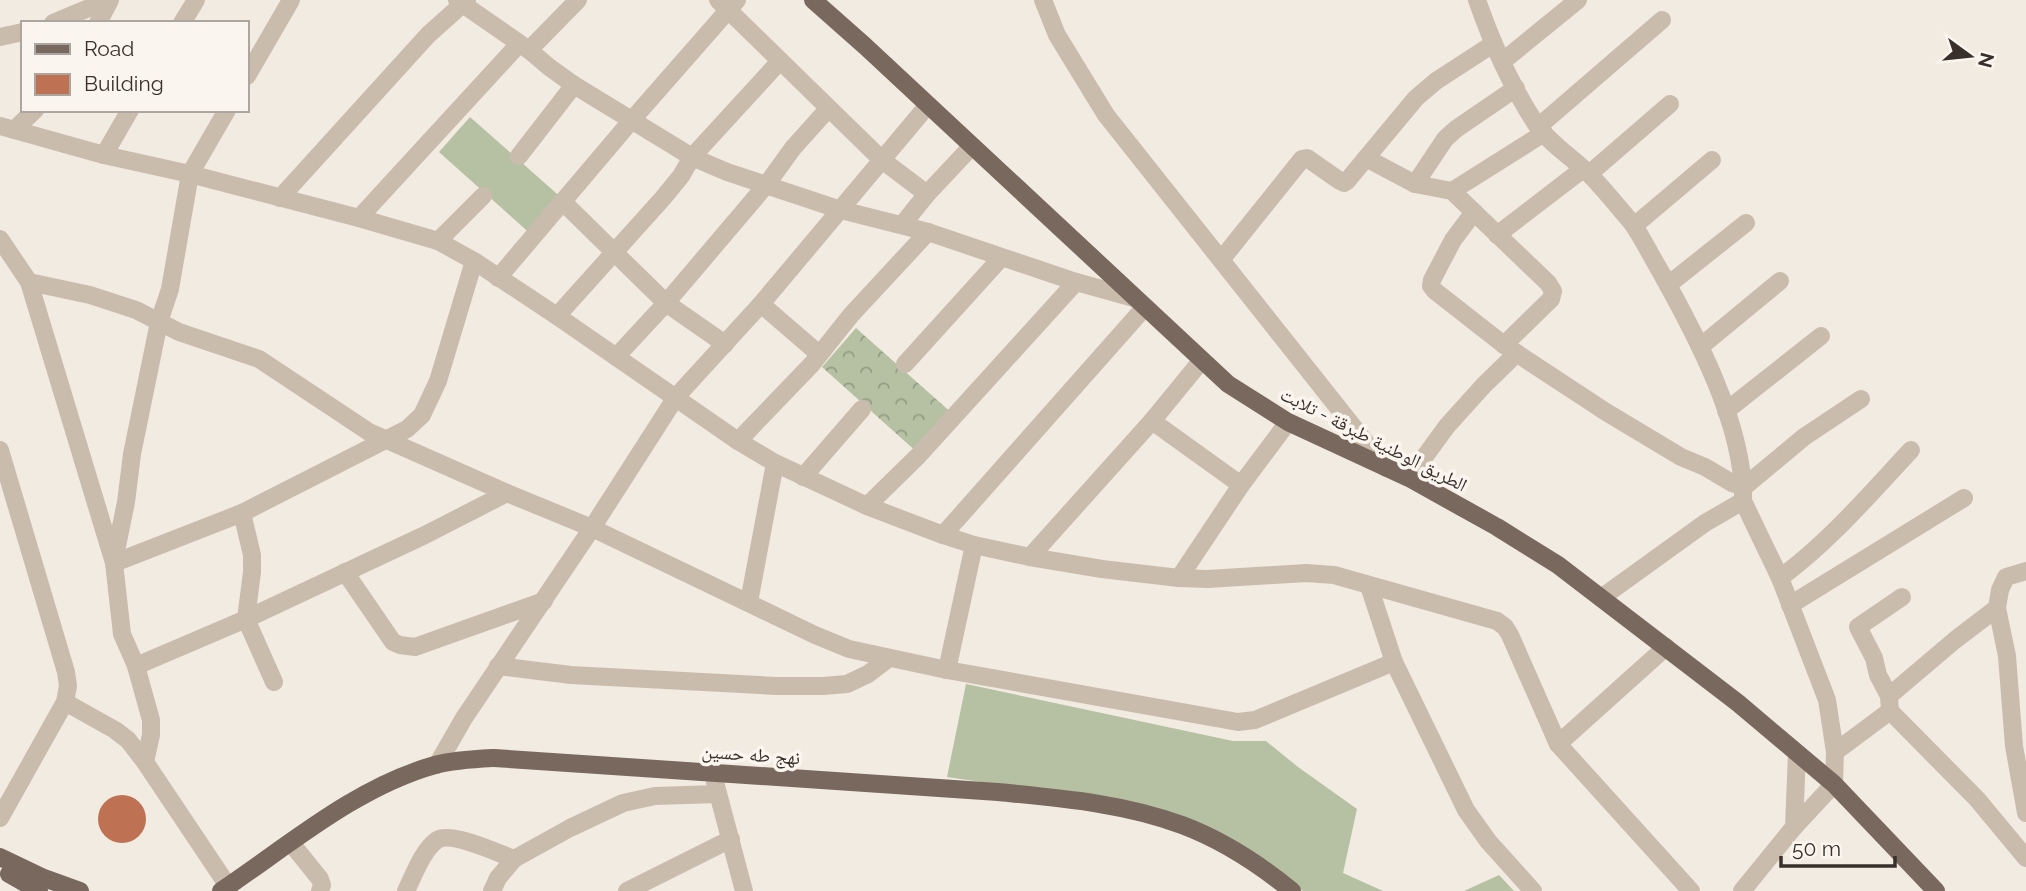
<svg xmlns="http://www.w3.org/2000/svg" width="2026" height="891" viewBox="0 0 2026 891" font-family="Raleway,'Noto Naskh Arabic',sans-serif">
	<defs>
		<pattern id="forest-crowns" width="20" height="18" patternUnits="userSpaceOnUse" patternTransform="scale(1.75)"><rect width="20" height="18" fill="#b5c1a2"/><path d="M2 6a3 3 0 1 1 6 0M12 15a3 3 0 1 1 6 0" fill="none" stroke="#949d84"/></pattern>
	</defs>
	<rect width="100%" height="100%" fill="#f2ebe1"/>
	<!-- grass -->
	<g fill="#b5c1a2">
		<path d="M470 117 565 201 534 237 439 152Z"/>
		<path d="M966 684 1233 741H1266L1298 767 1357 809 1343 873 1383 891H1303L1260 860 1096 799 947 777Z"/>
		<path d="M1499 875 1514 891H1464Z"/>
	</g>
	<!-- forest -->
	<path fill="url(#forest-crowns)" d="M856 328 954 415 919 454 822 367Z"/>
	<!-- building -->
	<circle fill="#be7253" cx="122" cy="819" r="24"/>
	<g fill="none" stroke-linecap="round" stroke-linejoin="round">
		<!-- minor -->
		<g stroke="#cabcad" stroke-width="18">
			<path d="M457 0 529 50 549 67 574 85 692 157 727 172 841 210 928 232 1076 282 1134 298"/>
			<path d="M718 0 882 160 927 194"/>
			<path d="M1043 0 1057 35 1106 115 1386 468"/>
			<path d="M1477 0C1492 43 1511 86 1536 124 1550 144 1573 158 1590 175 1605 190 1618 207 1632 223 1642 237 1650 254 1659 269 1695 333 1745 426 1743 501L1780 578 1827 700 1835 752 1834 784 1794 827 1742 891"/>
			<path d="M53 23 108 0"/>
			<path d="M98 23 110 0"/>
			<path d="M182 23 196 0"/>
			<path d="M0 37 23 32"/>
			<path d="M529 50 578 0"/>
			<path d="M1503 61 1578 0"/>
			<path d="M247 76 291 0"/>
			<path d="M0 126 104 155 190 174 359 218 438 241 474 261 557 316 738 441 775 463 867 506 943 535 974 545 1030 557 1102 569 1179 578 1208 579 1306 573 1334 575 1497 621 1505 627 1510 635 1558 744 1691 891"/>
			<path d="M1538 127 1662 20"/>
			<path d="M14 130 35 110"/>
			<path d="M104 155 130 110"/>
			<path d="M519 156 574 85"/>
			<path d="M1366 158 1415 184 1452 191 1548 283 1553 291 1551 299 1504 345"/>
			<path d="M1589 174 1670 104"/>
			<path d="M1415 184 1445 139 1456 129 1516 88"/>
			<path d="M1452 191 1544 133"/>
			<path d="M280 198 428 35 467 0"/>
			<path d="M563 202 666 303 725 344"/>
			<path d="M1474 212 1453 240 1432 280 1431 286 1435 291 1504 345 1606 412 1681 457 1705 467 1732 483 1744 487"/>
			<path d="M359 218 519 44"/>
			<path d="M902 225 927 194 972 146"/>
			<path d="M1634 226 1712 160"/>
			<path d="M1497 235 1583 169"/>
			<path d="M0 239 29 282 114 563 122 634 136 666 151 720V735L145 762"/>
			<path d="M438 241 483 196"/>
			<path d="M1221 260 1302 159 1307 158 1340 181 1344 183 1347 181 1416 98 1436 81 1493 44"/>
			<path d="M498 278 631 121 737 0"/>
			<path d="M29 282 90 295 136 310 179 332 259 359 369 432 507 493 592 528 815 635 849 649 947 670 1238 722 1255 720 1394 662"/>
			<path d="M1668 285 1746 223"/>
			<path d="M761 304 819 354"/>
			<path d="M557 316 663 198 681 176 692 157 780 61"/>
			<path d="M1700 347 1780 281"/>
			<path d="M616 357 666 303 767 184 793 148 828 109"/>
			<path d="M905 364 1001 258"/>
			<path d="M1726 411 1821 336"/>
			<path d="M1152 421 1241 485"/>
			<path d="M738 441 812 364 851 315 928 232"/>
			<path d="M0 450 66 672 68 686 65 702 0 818"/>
			<path d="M803 477 862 409"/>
			<path d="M1409 478 1447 426 1484 385 1517 353"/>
			<path d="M1744 487 1804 437 1861 399"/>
			<path d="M867 506 918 456 1076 282"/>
			<path d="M242 513 252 555V572L246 619 274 682"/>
			<path d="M943 535 1145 307"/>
			<path d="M1030 557 1152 421 1202 360"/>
			<path d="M114 561 126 502 132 454 159 322 170 289 190 174 227 110"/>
			<path d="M114 563 242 513 407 429 422 415 438 381 474 261"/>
			<path d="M2026 571 2006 577 2000 590 1997 608 2007 656 2014 746 2026 813"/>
			<path d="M345 572 393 642 400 645 415 647 544 601"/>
			<path d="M1179 578 1241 485 1288 422"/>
			<path d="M1780 578C1830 541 1869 495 1911 450"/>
			<path d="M1369 586 1394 662 1466 810 1488 841 1533 891"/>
			<path d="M1601 598 1705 523 1743 501"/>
			<path d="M749 602 775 463"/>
			<path d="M1790 605 1964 498"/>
			<path d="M136 666 246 619 425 535 507 493"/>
			<path d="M498 666 571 675 776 686H823L847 684 868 674 889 658"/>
			<path d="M947 670 974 545"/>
			<path d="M1889 696 1878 675 1874 658 1858 627 1902 597"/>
			<path d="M65 702 115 730 128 740 145 762 228 886"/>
			<path d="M1890 711 1977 799 2026 858"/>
			<path d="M1558 744 1666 647"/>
			<path d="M1835 752 1890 711 1889 696 1955 640 1997 608"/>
			<path d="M437 765 464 718 592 528 676 397 761 304 928 105"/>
			<path d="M715 782 744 891"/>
			<path d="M1794 827 1797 753"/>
			<path d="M291 843 320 879 322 885 320 891"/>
			<path d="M406 891C414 875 422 851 437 840 451 831 498 853 514 859"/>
			<path d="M492 891 498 878 514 859 570 828 623 803 655 796 718 794"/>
			<path d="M627 891 731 839"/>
		</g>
		<!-- major -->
		<g stroke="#79685e" stroke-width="18">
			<path d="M813 0 865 46 1228 384 1288 422 1409 478 1497 527 1558 565 1738 703 1834 784 1936 891"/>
			<path d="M0 857 44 878 80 891"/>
			<path d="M9 874 39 891"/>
			<path d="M221 891C288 846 356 787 435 765 454 760 475 759 494 758L998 792C1059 798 1123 803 1182 825 1222 840 1259 864 1292 891"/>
		</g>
	</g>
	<g text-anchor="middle" stroke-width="7" stroke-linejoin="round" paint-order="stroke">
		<!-- street labels -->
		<g font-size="19" fill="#39302b" stroke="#faf5ee">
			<text transform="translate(1374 439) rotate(27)" y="7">الطريق الوطنية طبرقة - تلابت</text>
			<text transform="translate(751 754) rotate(4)" y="7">نهج طه حسين</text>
		</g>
	</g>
	<!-- legend -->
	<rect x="21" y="21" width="228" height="91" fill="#faf5ee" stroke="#ada6a0" stroke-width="2"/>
	<rect x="35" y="44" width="35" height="10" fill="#79685e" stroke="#ada6a0" stroke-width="2"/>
	<text x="84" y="56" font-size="21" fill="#39302b">Road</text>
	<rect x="35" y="74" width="35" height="21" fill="#be7253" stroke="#ada6a0" stroke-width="2"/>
	<text x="84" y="91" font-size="21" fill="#39302b">Building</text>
	<!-- north arrow -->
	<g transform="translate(1970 56) rotate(105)" stroke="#faf5ee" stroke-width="5" paint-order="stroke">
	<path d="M0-5L12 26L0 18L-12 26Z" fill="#39302b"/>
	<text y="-10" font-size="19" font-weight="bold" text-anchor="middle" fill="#39302b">N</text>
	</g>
	<!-- scale -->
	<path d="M1781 856v10h114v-10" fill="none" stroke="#39302b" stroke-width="3.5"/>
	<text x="1792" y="856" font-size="21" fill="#39302b" stroke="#faf5ee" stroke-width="5" paint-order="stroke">50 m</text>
</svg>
